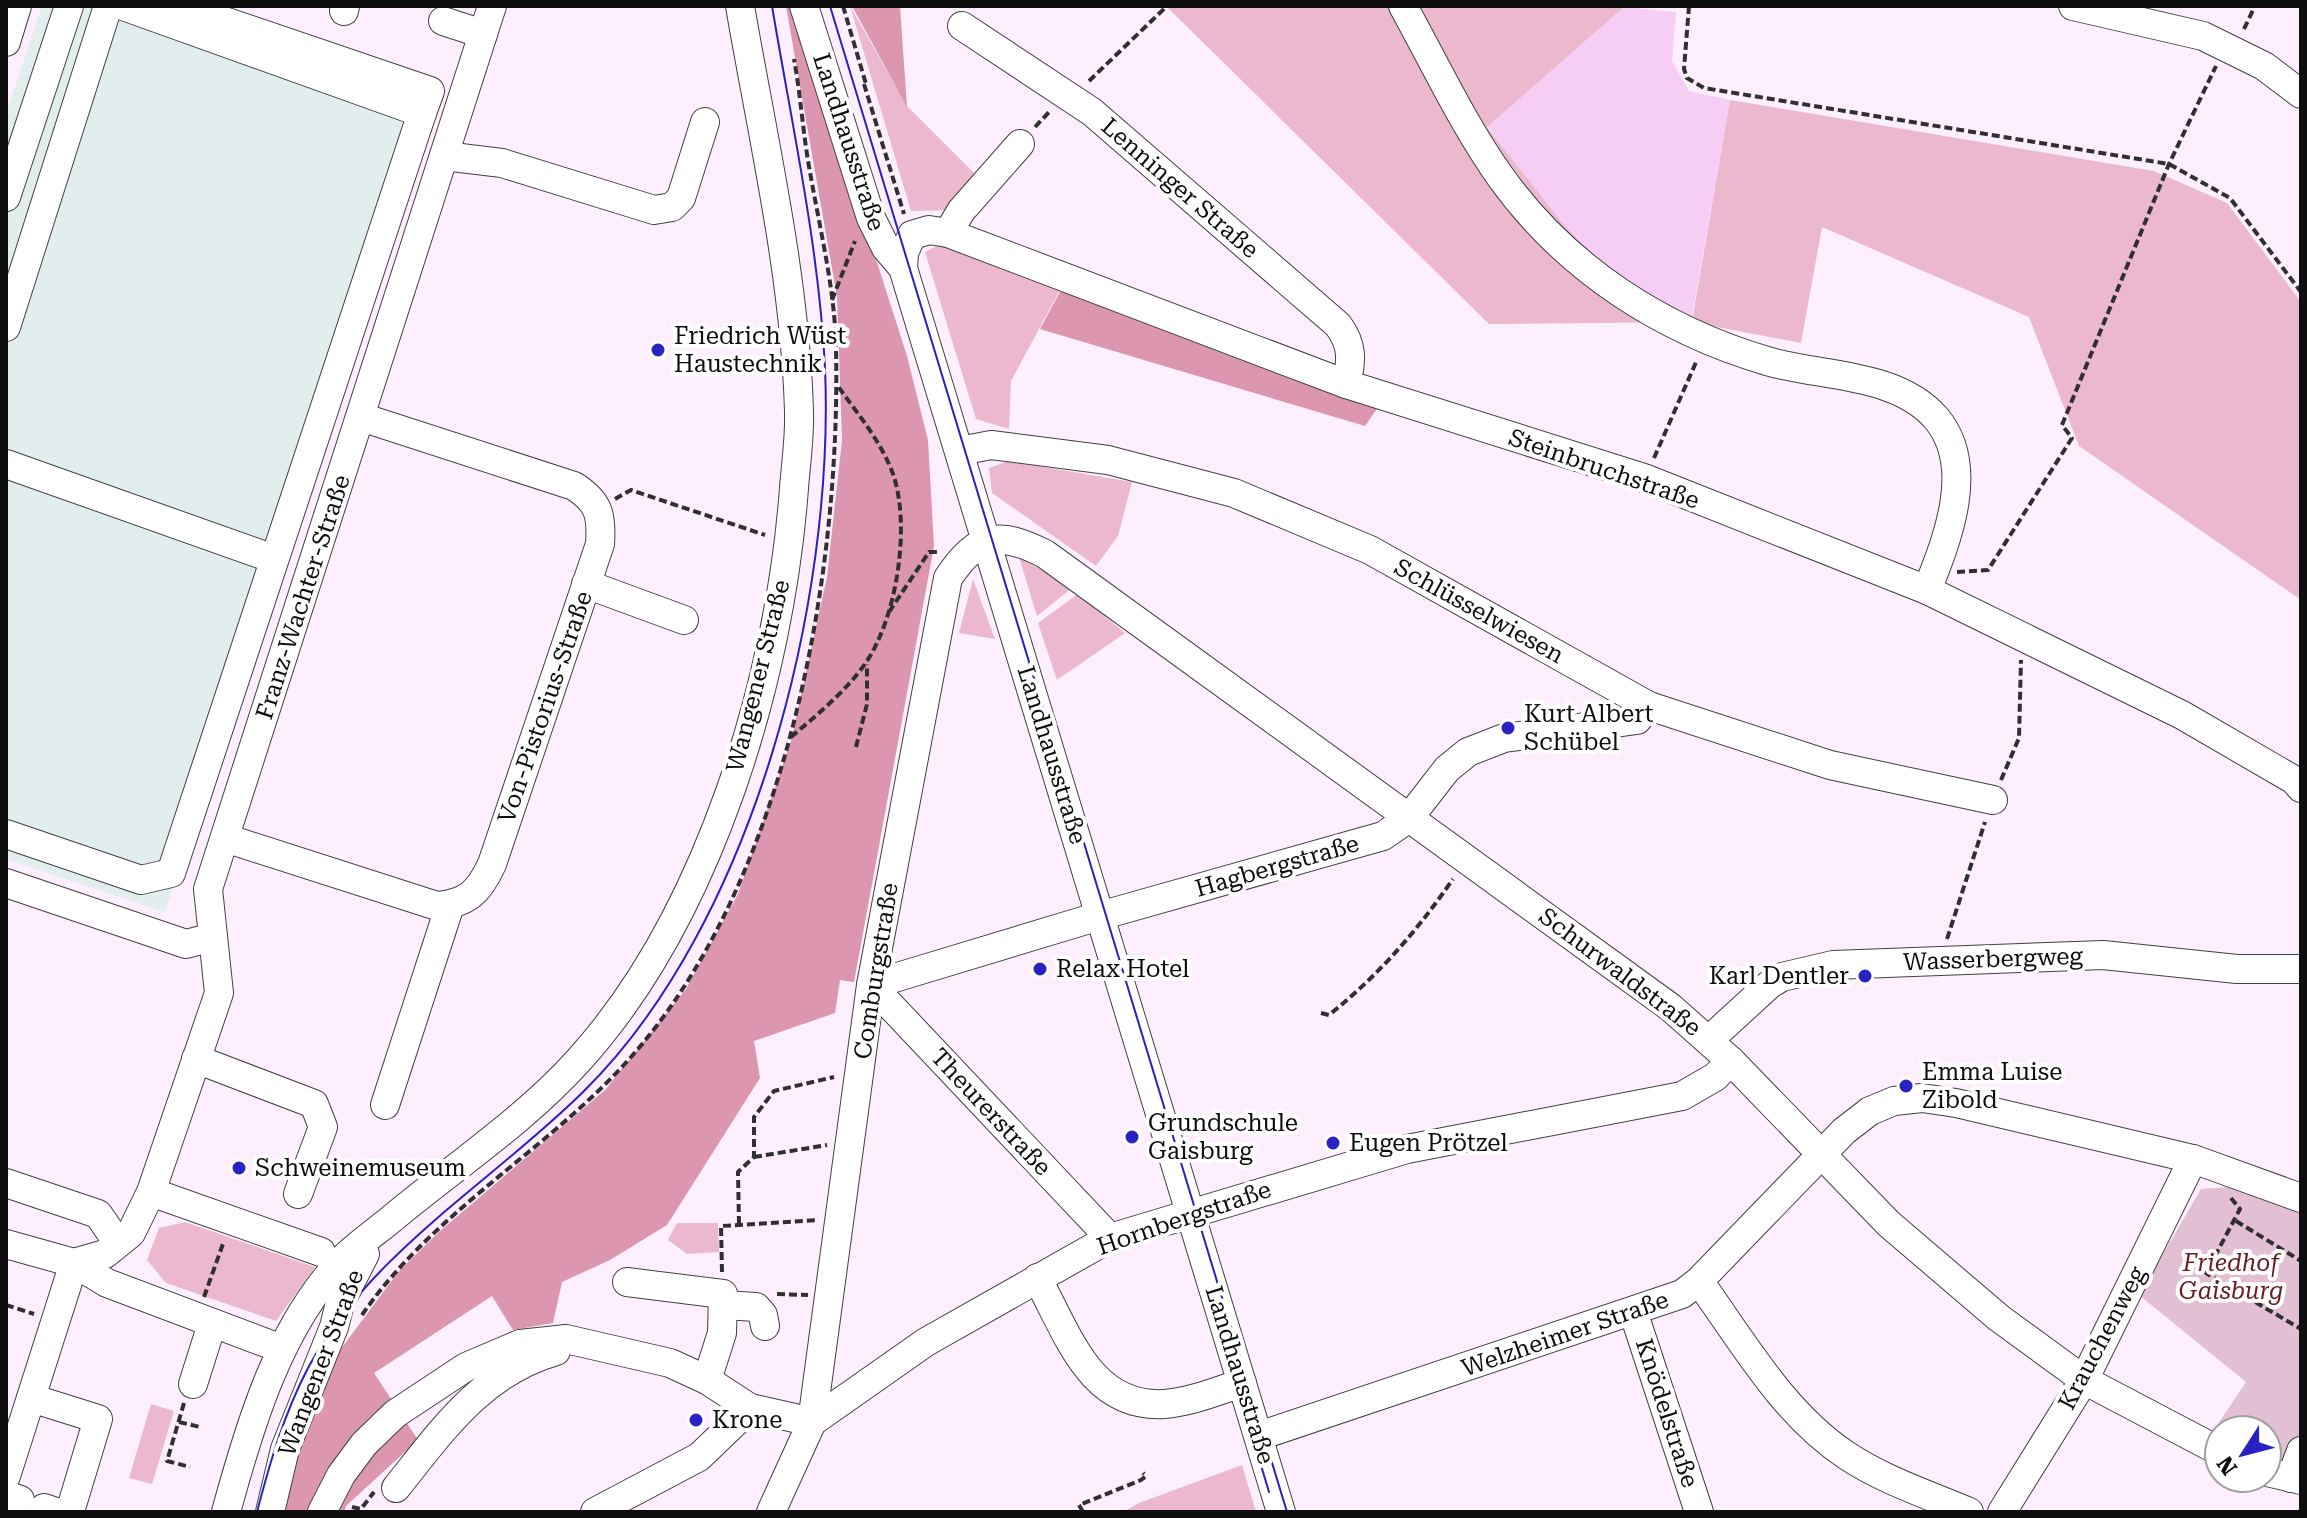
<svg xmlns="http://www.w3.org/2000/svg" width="2307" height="1518" viewBox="0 0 2307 1518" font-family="'Roboto Serif',serif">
	<rect width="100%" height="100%" fill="#feefff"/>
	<!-- industrial -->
	<path fill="#e2eded" d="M42 6H211L439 82 165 912 6 859V114Z"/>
	<!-- farmland -->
	<path fill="#f6cef5" d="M1624 7 1676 12 1672 61 1689 91 1730 100 1691 322 1607 270 1564 226 1487 126Z"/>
	<!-- green -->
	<g fill="#ebb8cd">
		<path d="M850 6 907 106 981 180 957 210 911 211Z"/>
		<path d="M1166 6 1624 7 1487 127 1564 225 1607 270 1692 321 1730 100 2154 171 2227 203 2301 302V600L2079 446 2029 317 1822 227 1801 343 1691 322 1489 324Z"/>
		<path d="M945 242 1061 288 1011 381 1009 429 976 419 925 252Z"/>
		<path d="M1008 461 1132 482 1118 536 1096 566 992 493 989 468Z"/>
		<path d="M1019 557 1072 588 1037 616Z"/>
		<path d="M973 579 995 639 959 633Z"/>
		<path d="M1078 594 1125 633 1057 680 1038 623Z"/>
		<path d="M185 1222 315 1267 276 1321 166 1283 147 1260 159 1228Z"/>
		<path d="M677 1223H718L719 1252 687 1254 668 1240Z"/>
		<path d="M151 1404 174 1411 152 1484 129 1478Z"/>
		<path d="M1242 1465 1256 1512H1123L1139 1503Z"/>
	</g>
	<!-- forest -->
	<g fill="#dc96af">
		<path d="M786 6H795L907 356 928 440 934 546 854 982 840 980 835 1013 754 1041 760 1078 667 1225 610 1260 562 1282 553 1323 513 1330 492 1296 374 1373 418 1440 346 1506 344 1512H274L314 1385 399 1271 440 1231 605 1090 686 989 738 894 791 741 827 577 842 440 837 297Z"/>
		<path d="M852 6H900L907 107Z"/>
		<path d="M1062 288 1379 406 1365 426 1040 329Z"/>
	</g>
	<!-- cemetery -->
	<path fill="#e2bfd3" d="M2229 1187 2301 1213V1466L2267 1453V1430H2214L2246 1382 2139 1295 2201 1189Z"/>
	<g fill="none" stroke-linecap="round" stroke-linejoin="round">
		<defs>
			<g id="minor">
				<path d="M180 6 430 91 422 113"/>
				<path d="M804 6 871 218 886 248 903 268 1281 1512"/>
				<path d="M1403 6C1435 64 1464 126 1502 179 1567 269 1662 330 1767 361 1820 377 1896 372 1936 418 1977 466 1947 540 1927 590"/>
				<path d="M2073 6 2203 36 2264 66 2301 94"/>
				<path d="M344 11 345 6"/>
				<path d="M443 21 483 34"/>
				<path d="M962 26 1092 112 1338 325C1353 345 1352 361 1346 384"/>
				<path d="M6 42 17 6"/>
				<path d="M444 156 502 163 654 210 672 207 681 198 705 122"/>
				<path d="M6 197 69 6"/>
				<path d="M948 233 961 211 1020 144"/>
				<path d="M903 268 904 253 912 235 929 230 948 233 1346 384 1644 478 1927 590 2182 715 2294 780 2301 788"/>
				<path d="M6 327 108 6"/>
				<path d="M960 451 991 445 1108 460 1234 493 1370 550 1649 706 1830 765 1993 800"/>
				<path d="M6 464 274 559"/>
				<path d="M586 584 684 620"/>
				<path d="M6 834 141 880 171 873 422 113 123 6"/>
				<path d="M225 838 437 906C468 903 479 892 492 864L600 544C602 515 599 502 574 486L361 417"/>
				<path d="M6 883 186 944 213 937"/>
				<path d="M1709 1040 1770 984 1782 977 1833 965 2103 955 2237 969H2301"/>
				<path d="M196 1059 314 1104 323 1127 298 1194"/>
				<path d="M385 1105 450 905"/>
				<path d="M6 1183 98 1214 118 1243"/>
				<path d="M151 1192 321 1252"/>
				<path d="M1110 1238 871 985 1096 917 1383 836 1409 818 1447 769 1468 752 1504 738 1637 720 1649 706"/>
				<path d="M6 1244 74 1263 107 1283 282 1349"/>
				<path d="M74 1263 105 1254 131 1233 151 1192 219 993 208 889 492 6"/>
				<path d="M1037 1278C1068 1333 1089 1408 1164 1404 1191 1402 1217 1391 1242 1383"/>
				<path d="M1699 1281C1743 1342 1783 1413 1846 1455 1883 1480 1929 1495 1969 1512"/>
				<path d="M627 1282 723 1294 722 1333 707 1380"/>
				<path d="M723 1305 756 1307 763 1315 765 1326"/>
				<path d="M1634 1314 1699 1512"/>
				<path d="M193 1384 212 1324"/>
				<path d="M31 1398 98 1419 72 1505"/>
				<path d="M812 1422 871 985 948 578C978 533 1000 531 1045 554L1670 1007 1731 1061 1889 1224 1999 1318 2084 1380 2219 1451"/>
				<path d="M1259 1436 1682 1294 1699 1281 1844 1131 1870 1111 1894 1101 1922 1098 1956 1103 2193 1159 2301 1198"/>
				<path d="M2267 1472 2301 1480"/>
				<path d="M6 1476 74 1263"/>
				<path d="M2291 1478 2301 1451"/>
				<path d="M396 1488C442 1431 480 1373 556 1351"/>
				<path d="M6 1495 20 1500"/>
				<path d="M44 1508 56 1512"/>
				<path d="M226 1512C250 1424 279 1326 343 1259 357 1245 374 1233 389 1221 451 1169 524 1121 578 1061 709 917 780 679 794 488 796 462 800 436 799 411 795 275 763 140 740 6"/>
				<path d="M270 1512 285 1449 334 1327 340 1303 365 1254"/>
				<path d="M322 1512 341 1475 364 1444 395 1414 466 1367 520 1344 566 1339 670 1363 707 1380 750 1408 812 1422"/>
				<path d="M595 1512 699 1457 750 1408"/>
				<path d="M771 1512 812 1422 926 1342 1110 1238 1407 1149 1682 1096 1715 1077 1731 1061"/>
				<path d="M2002 1512 2084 1380 2193 1159"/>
			</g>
		</defs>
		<!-- minor casing -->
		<use href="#minor" stroke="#414141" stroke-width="30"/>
		<!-- path -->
		<g stroke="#303030" stroke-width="4" stroke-dasharray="8 4" stroke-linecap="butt">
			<path d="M843 6 866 84"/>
			<path d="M1689 6 1684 69 1687 78 1704 88 2169 164 2230 198 2301 292"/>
			<path d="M2244 29 2255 6"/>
			<path d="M1089 81 1167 6"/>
			<path d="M864 84 904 214"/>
			<path d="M1035 127 1051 110"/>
			<path d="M832 300 855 241"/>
			<path d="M1654 458 1697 360"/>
			<path d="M615 499 631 490 765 535"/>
			<path d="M1957 572 1988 570 2072 438 2062 425 2169 164 2216 66"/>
			<path d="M889 612 929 552H939"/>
			<path d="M791 737C817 715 845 692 865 664 897 618 911 526 893 474 881 441 857 413 837 385"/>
			<path d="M856 747 867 704V664"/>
			<path d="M2001 780 2019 738 2021 660"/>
			<path d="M1947 939 1985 822"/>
			<path d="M1321 1013 1329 1015C1379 975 1417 931 1453 879"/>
			<path d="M754 1157 827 1145"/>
			<path d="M2231 1198 2240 1209 2206 1273 2301 1329"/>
			<path d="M2236 1221 2301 1261"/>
			<path d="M739 1224 738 1172 754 1157V1117L774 1091 834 1077"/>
			<path d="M722 1272 721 1226 818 1220"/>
			<path d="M777 1294 808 1295"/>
			<path d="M204 1297 224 1241"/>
			<path d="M6 1305 34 1314"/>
			<path d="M362 1315C437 1206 560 1144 643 1043 789 867 841 571 836 348 835 290 820 230 810 172 803 135 801 97 794 59"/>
			<path d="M184 1403 167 1461 190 1467"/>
			<path d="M179 1422 200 1427"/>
			<path d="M352 1507 361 1509 374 1492"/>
			<path d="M1083 1512 1079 1505 1141 1480 1146 1476 1143 1473"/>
		</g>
		<!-- minor -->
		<use href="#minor" stroke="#fff" stroke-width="28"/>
		<!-- tram -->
		<g stroke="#2a21c3" stroke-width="2">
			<path d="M830 6 1287 1512"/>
			<path d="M1214 1308 1269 1492"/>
			<path d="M257 1512C270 1462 284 1414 308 1368 370 1252 491 1183 583 1092 753 925 835 602 825 368 819 247 792 126 772 6"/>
		</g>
	</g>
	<!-- markers -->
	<g fill="#2a21c3" stroke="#fff" stroke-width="3">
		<circle cx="658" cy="350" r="8"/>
		<circle cx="1508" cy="728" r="8"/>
		<circle cx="1040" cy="969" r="8"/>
		<circle cx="1865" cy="976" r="8"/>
		<circle cx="1906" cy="1086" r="8"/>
		<circle cx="1132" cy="1137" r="8"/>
		<circle cx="1333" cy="1143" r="8"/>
		<circle cx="239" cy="1168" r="8"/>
		<circle cx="696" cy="1420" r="8"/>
	</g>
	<g text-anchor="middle" stroke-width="8" stroke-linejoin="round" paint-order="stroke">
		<!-- street labels -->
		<g font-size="24" fill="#0e0e0e" stroke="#fff">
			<text transform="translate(849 142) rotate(72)" y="8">Landhausstraße</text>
			<text transform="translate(1180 188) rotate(41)" y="8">Lenninger Straße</text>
			<text transform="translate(1604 469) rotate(19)" y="8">Steinbruchstraße</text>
			<text transform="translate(303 597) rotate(-72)" y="8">Franz-Wachter-Straße</text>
			<text transform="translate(1479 611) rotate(29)" y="8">Schlüsselwiesen</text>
			<text transform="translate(758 676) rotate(-76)" y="8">Wangener Straße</text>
			<text transform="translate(545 707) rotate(-71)" y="8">Von-Pistorius-Straße</text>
			<text transform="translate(1052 755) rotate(73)" y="8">Landhausstraße</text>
			<text transform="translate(1277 866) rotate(-16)" y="8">Hagbergstraße</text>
			<text transform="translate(1993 959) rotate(-2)" y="8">Wasserbergweg</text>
			<text transform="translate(876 971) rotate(-81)" y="8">Comburgstraße</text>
			<text transform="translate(1620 972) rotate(37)" y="8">Schurwaldstraße</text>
			<text transform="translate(991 1112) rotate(47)" y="8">Theurerstraße</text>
			<text transform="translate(1184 1218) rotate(-19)" y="8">Hornbergstraße</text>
			<text transform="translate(1565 1334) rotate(-19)" y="8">Welzheimer Straße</text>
			<text transform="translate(2102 1338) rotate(-62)" y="8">Krauchenweg</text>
			<text transform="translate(321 1363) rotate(-69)" y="8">Wangener Straße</text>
			<text transform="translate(1240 1375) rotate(73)" y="8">Landhausstraße</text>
			<text transform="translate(1667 1413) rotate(72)" y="8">Knödelstraße</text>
		</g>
		<!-- poi labels -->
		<g font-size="24" fill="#0e0e0e" stroke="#fff" text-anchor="start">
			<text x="674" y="344">Friedrich Wüst<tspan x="674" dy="28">Haustechnik</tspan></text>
			<text x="1524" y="722">Kurt Albert<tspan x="1524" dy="28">Schübel</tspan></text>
			<text x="1056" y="977">Relax Hotel</text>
			<text x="1849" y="984" text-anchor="end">Karl Dentler</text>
			<text x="1922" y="1080">Emma Luise<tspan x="1922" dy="28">Zibold</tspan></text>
			<text x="1148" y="1131">Grundschule<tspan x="1148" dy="28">Gaisburg</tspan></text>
			<text x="1349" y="1151">Eugen Prötzel</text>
			<text x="255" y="1176">Schweinemuseum</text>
			<text x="712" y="1428">Krone</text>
		</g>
		<!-- park labels -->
		<g font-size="24" font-style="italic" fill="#691c24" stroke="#fff">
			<text x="2231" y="1271">Friedhof<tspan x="2231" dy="28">Gaisburg</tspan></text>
		</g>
	</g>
	<!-- border -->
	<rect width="2307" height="1518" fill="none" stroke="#0e0e0e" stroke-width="16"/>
	<!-- north arrow -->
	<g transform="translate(2243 1454) rotate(234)"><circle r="38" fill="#ffffff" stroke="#9f9f9f" stroke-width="2"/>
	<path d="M0-6L14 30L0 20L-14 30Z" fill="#2a21c3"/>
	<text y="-12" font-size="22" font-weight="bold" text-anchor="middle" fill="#0e0e0e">N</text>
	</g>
</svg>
